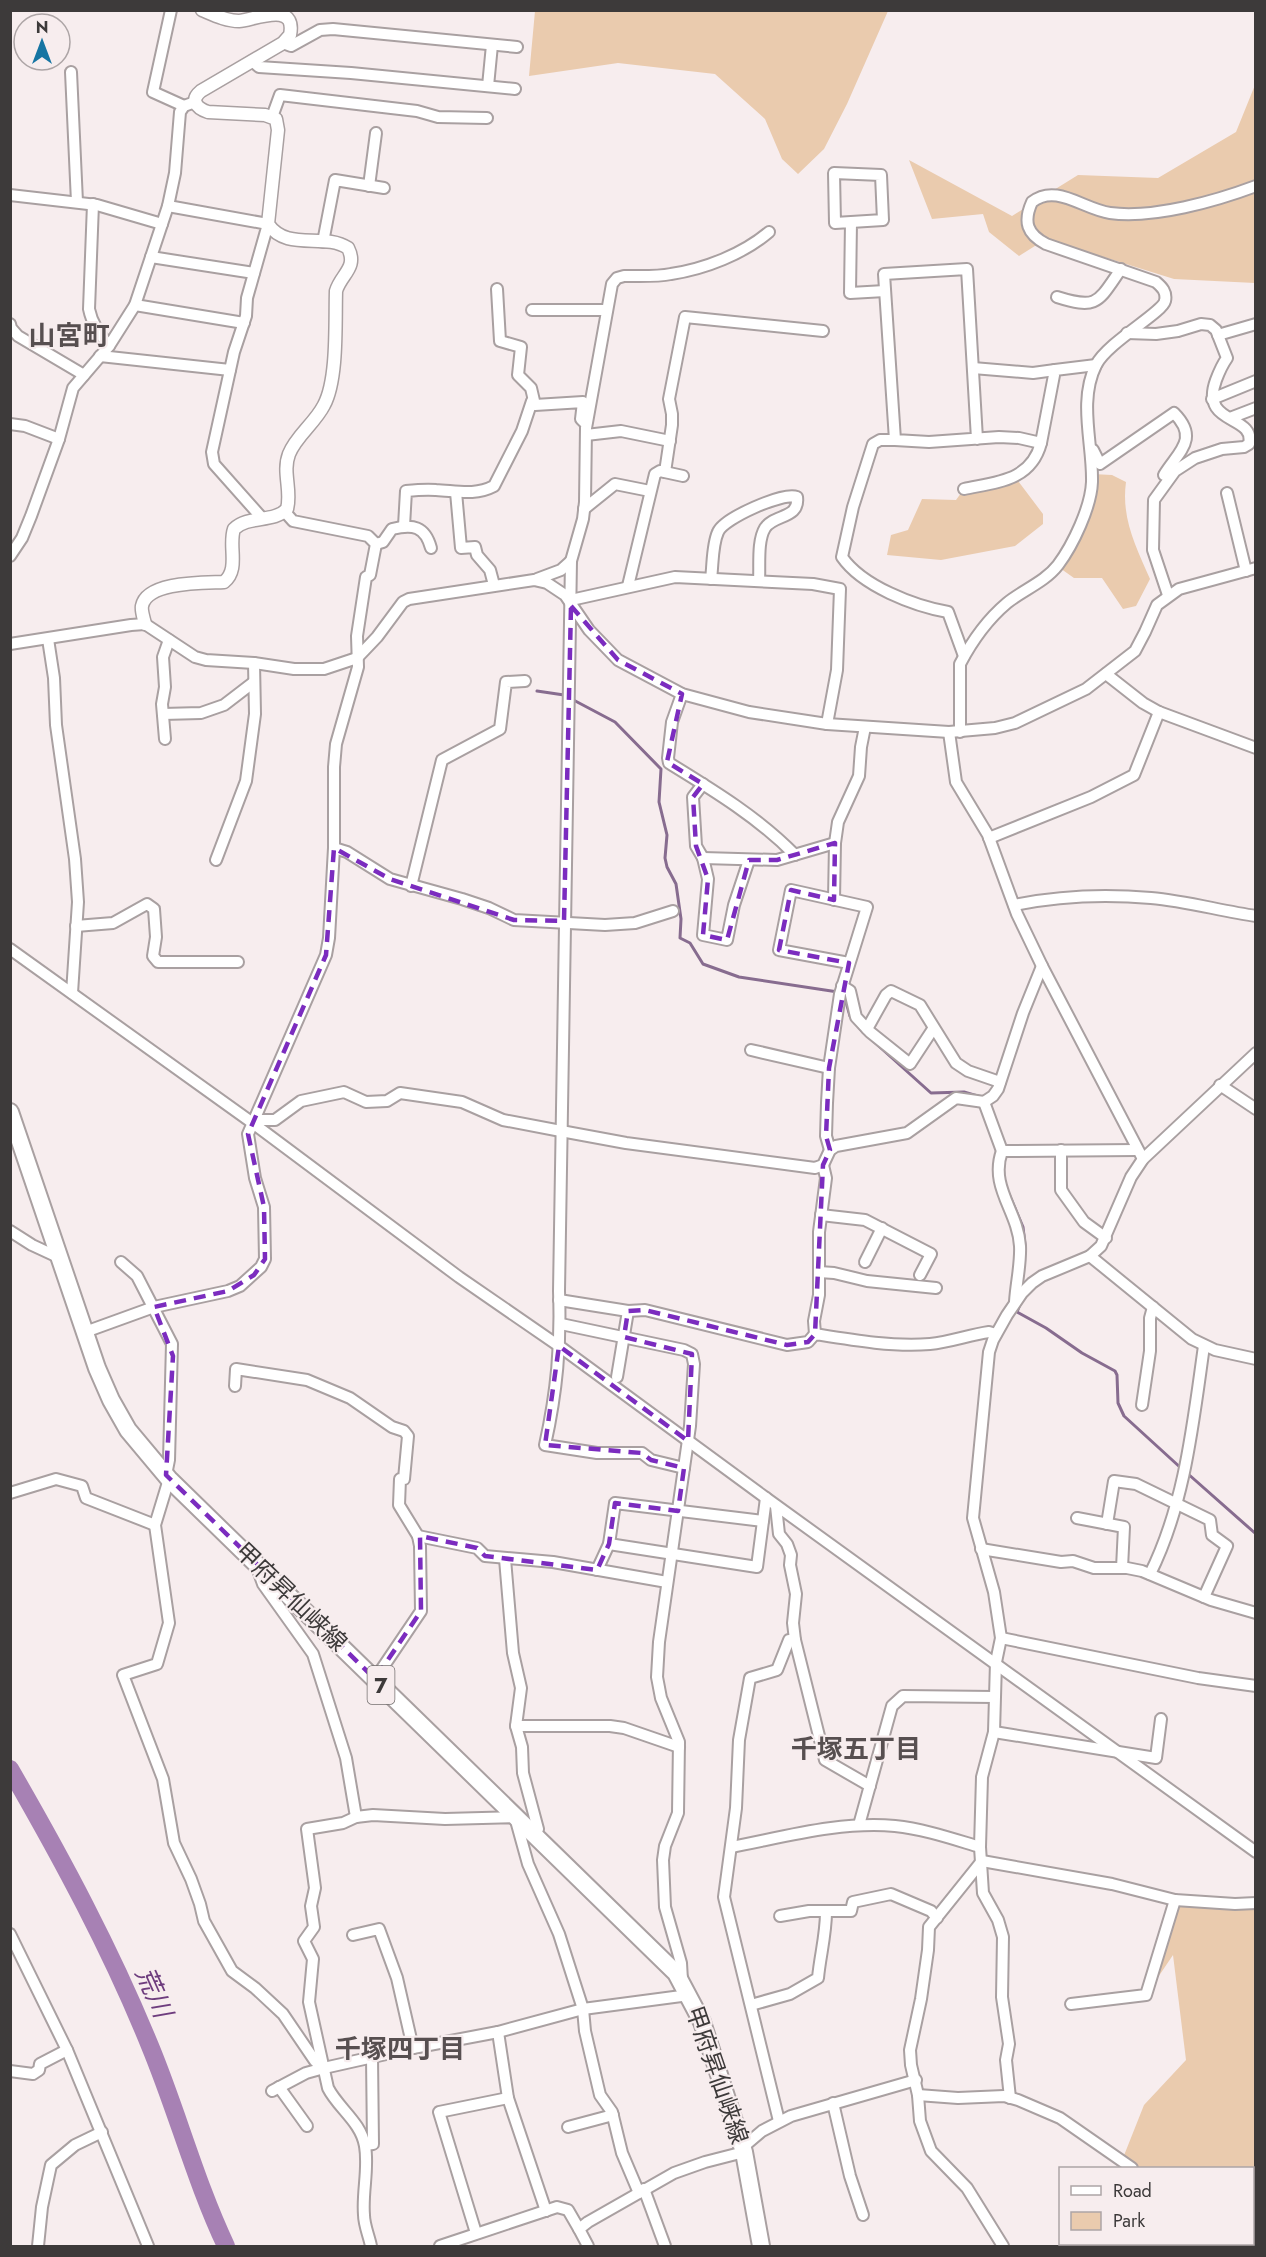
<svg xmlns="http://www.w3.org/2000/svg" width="1266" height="2257" viewBox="0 0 1266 2257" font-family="Jost,'Noto Sans JP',sans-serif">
	<rect width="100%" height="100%" fill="#f7edee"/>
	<!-- green -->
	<g fill="#eacbae">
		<path d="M535 11V10L888 11 847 104 824 149 798 174 782 159 765 119 715 74 618 63 529 76Z"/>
		<path d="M1255 85V283L1174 279 1046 239 1019 256 989 232 983 214 932 219 909 160 1012 216 1078 175 1158 178 1236 132Z"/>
		<path d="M1092 474 1112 475 1126 482C1121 518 1136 547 1150 579L1136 606 1123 609 1102 578H1074L1057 566 1081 523Z"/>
		<path d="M1015 477 1043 514V524L1015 546 941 560 887 555 891 535 908 530 922 499 956 500 964 489Z"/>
		<path d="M1175 1900 1255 1903V2194L1253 2193 1252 2168H1132L1121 2163 1144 2105 1186 2060 1173 1955 1146 1995Z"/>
	</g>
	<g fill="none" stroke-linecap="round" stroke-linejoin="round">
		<!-- stream -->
		<g stroke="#876c8f" stroke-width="3">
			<path d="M537 691 564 695 615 722 661 769 659 802 667 835 665 858 667 867 676 884 681 919 680 938 690 943 703 964 739 977 838 992"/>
			<path d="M844 995 850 1016 862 1031"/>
			<path d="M872 1040 931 1093 964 1092 981 1097"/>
			<path d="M1009 1194 1023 1227 1025 1245"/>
			<path d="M1021 1302 1017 1312 1046 1328 1082 1353 1115 1371 1117 1375 1118 1403 1124 1416 1182 1469"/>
			<path d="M1187 1473 1256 1534"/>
		</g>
		<!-- river -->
		<path stroke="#a781b4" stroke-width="18" d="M10 1769C62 1859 111 1950 150 2046 177 2111 196 2183 226 2246"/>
		<defs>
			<g id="minor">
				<path d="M171 10 153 92 184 106"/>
				<path d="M283 43 291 46 320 30 333 29 517 47"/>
				<path d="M252 61 259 67 351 73 515 89"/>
				<path d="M71 72 77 202"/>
				<path d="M488 86 492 45"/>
				<path d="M272 117 280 95 417 111 438 117 487 118"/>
				<path d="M369 186 376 133"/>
				<path d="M10 195 97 205 162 224"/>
				<path d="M93 204 89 309C92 324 100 334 109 346"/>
				<path d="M168 206 268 224 247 298 246 316 234 352 212 452 214 464 262 518"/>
				<path d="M851 222 835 223 834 173 881 175 883 220 851 222 850 293 885 291"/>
				<path d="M323 242 335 180 384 188"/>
				<path d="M151 257 254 273"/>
				<path d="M497 289 500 341 521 347 518 375 531 388 535 405 583 402 581 419 584 422"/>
				<path d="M1057 297C1098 310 1098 302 1121 269"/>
				<path d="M135 305 244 323"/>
				<path d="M532 310H607"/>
				<path d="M10 324 11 328 18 336 84 375"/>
				<path d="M1127 333 1156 334 1178 331 1201 324 1210 325 1216 330 1227 358C1222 365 1219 372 1216 380 1199 426 1256 414 1249 444L1244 447 1222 449 1195 458 1175 471 1154 500 1153 550 1168 595"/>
				<path d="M1218 335 1256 324"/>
				<path d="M100 356 230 370"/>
				<path d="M973 368 1033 373 1055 370"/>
				<path d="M1212 399 1256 381"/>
				<path d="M1230 418 1256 408"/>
				<path d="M10 424 25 426 59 439"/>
				<path d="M586 435 621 431 670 441"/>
				<path d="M977 439 967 269 884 274 895 440 929 442 999 437 1019 438 1041 443 1055 370 1096 365"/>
				<path d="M895 440H880L873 444 853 507 842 557C862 586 914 606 948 612L964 656"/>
				<path d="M1093 450 1100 464 1174 413C1200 439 1178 452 1164 475"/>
				<path d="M665 472 672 425V414L669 399 685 317 823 331"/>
				<path d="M964 489C997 482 1031 481 1041 443"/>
				<path d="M456 492 461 548 475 547 477 555 490 570 494 585"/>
				<path d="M1227 493 1246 571"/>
				<path d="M584 509 615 484 650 491"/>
				<path d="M404 526 406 491C416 490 426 489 436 490 457 491 475 496 494 486L522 431 532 401"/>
				<path d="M376 544 383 542 392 529C413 524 425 526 431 548"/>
				<path d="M10 556 22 538 31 516 59 439 73 388 109 346 135 305 168 206 175 173 180 112 184 106 195 102"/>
				<path d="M537 579 561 570 571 561"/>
				<path d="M711 579C713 564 712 545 718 532 724 518 783 492 797 497 800 519 774 514 765 528 757 541 760 566 759 581"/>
				<path d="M628 586 655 474 660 471 683 476"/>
				<path d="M571 600 675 577 813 584 840 589 837 670 827 724"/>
				<path d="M48 639 54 678 56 725 75 859 78 902 72 993"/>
				<path d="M10 644 131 625 145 624 195 657 206 660 254 663 294 669H324L357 658 377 637 403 602 409 599 534 580 547 583 565 595 589 630 618 660 682 694 749 712 827 724 949 732 995 728 1015 723 1086 689 1135 651 1145 632 1157 605 1179 589 1256 568"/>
				<path d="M1106 674 1143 703 1159 712 1256 748"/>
				<path d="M682 694 672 722 668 758 669 763C713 790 759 818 795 855"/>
				<path d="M163 714 201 713 224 705 254 682"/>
				<path d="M949 732 956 782 988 835 1017 914 1042 966 1143 1159"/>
				<path d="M960 732V664C971 643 988 619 1007 603 1023 590 1045 582 1058 565 1073 545 1091 507 1092 482 1093 444 1078 401 1096 365 1108 342 1162 313 1165 301 1167 292 1162 287 1156 282L1046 244C1027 234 1023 222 1032 202 1056 183 1083 209 1110 213 1153 219 1216 201 1256 186"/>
				<path d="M165 739 162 704 165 687 163 657 169 640"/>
				<path d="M703 784 693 797 696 846 703 858 708 879 703 935 727 940 734 905 749 860"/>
				<path d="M989 838 1091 797 1134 775 1159 712"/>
				<path d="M334 848 347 852 390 879 462 899 489 908 514 920 605 925 635 923 673 911"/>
				<path d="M703 858 777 860 835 843"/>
				<path d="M216 860 246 781 255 714 254 663"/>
				<path d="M411 886 442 760 500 729 506 682 525 681"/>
				<path d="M834 900 835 843 838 822 859 776 861 747 865 727"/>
				<path d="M1014 905C1058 896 1106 894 1151 898 1186 901 1221 911 1256 916"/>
				<path d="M76 926 113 923 147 904 154 909 156 937 153 956 158 962H238"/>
				<path d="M10 949 254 1124 459 1277 559 1346 766 1498 1256 1852"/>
				<path d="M842 986 850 991 856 1017 870 1032 910 1064 933 1029"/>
				<path d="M867 1029 886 995 891 991 920 1005 956 1063 968 1071 1000 1082"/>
				<path d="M751 1050 829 1068"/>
				<path d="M1220 1085 1256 1109"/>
				<path d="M255 1120H275L301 1101 344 1092 366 1102 387 1101 400 1093 462 1102 503 1120 561 1131 626 1143 815 1168 823 1165 830 1150 836 1146 907 1133 956 1098 984 1102"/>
				<path d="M830 1150 826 1136 827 1103 829 1068 840 994 867 907 791 890 779 950 849 963"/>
				<path d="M1061 1150V1190L1084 1222 1106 1238"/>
				<path d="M1002 1151 984 1102 993 1096 998 1089 1023 1013 1042 966"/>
				<path d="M821 1215 865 1220 931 1254 920 1275"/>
				<path d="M10 1231 32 1245 60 1258"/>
				<path d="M1090 1256 1192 1339 1215 1350 1256 1359"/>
				<path d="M121 1262 137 1276 172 1344 169 1460 166 1475"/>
				<path d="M865 1262 882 1228"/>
				<path d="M819 1272 834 1273 867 1281 936 1288"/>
				<path d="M559 1300 628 1311 645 1310 787 1345 808 1342 815 1334C852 1340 892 1347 930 1344 950 1342 969 1335 989 1332L996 1334"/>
				<path d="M1015 1302C1016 1284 1021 1264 1020 1246 1018 1211 989 1187 1002 1151L1137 1150"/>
				<path d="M561 1324 684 1350 692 1354 694 1364 690 1426 659 1642 657 1677 661 1698 679 1742 678 1813 665 1846 663 1860 665 1907 681 1963 682 1980"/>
				<path d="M85 1332 154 1307 228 1291 240 1286 261 1267 265 1259 264 1207 255 1178 248 1134 326 955 329 938 334 848V767L336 744 358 667 357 636 366 577 370 575 376 544 368 536 293 521 285 512"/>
				<path d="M815 1334 814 1321 819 1295V1232L826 1178 823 1165"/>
				<path d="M617 1377 628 1311"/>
				<path d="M235 1386 236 1369 307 1380 350 1398 392 1427 404 1431 408 1436 404 1479H400L399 1505 418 1536 420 1546 421 1611 375 1679"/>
				<path d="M1142 1405 1150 1351V1318L1153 1307"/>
				<path d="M684 1468 651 1460 642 1453H597L545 1445C557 1391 561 1345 559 1291L571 561 583 519 585 502 586 428 612 284 617 278 624 276C639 276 656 277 671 274 705 269 743 254 769 232"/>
				<path d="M169 1479 155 1525 169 1623 157 1664 123 1675 163 1779 174 1843 191 1879 200 1904 204 1921 232 1971 255 1988 283 2014 315 2061 324 2068"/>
				<path d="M10 1493 56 1479 82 1486 86 1498 155 1525"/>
				<path d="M776 1506 779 1534 787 1544 791 1555 790 1565 796 1594 793 1623 795 1640 825 1760 870 1786"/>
				<path d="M1077 1518 1124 1527 1122 1568"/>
				<path d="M1107 1524 1114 1481 1136 1484 1210 1520 1212 1535 1227 1546 1204 1597"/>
				<path d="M418 1536 477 1548 485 1556 553 1562 667 1582"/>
				<path d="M609 1544 757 1567 766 1498"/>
				<path d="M981 1549 1061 1562 1073 1561 1094 1568H1127L1142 1571 1211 1600 1256 1613"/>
				<path d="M505 1559 513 1653 521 1688 516 1726 522 1747 523 1773 538 1829 534 1835"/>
				<path d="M258 1570 263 1584 313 1654 346 1758 356 1817"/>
				<path d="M597 1570 609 1544 615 1503 763 1521"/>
				<path d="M1150 1574C1185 1504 1193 1423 1204 1346"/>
				<path d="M1001 1638 1198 1678 1256 1686"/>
				<path d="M516 1726H610L624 1728 679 1747"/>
				<path d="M994 1732 1156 1758 1161 1719"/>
				<path d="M859 1825 892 1706 903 1696 994 1697"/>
				<path d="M731 1847C784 1837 840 1821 895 1826 924 1829 953 1839 980 1847"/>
				<path d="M982 1861 929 1927 928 1950 921 1999 910 2050 911 2065 918 2095 920 2121 931 2151 967 2188 1003 2246"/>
				<path d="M982 1861 1112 1884 1175 1900 1235 1904 1256 1903"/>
				<path d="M780 1916 809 1911H851L853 1902 891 1894 931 1911 937 1918"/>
				<path d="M10 1934 67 2050 148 2246"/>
				<path d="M353 1935 379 1929 397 1978 413 2048"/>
				<path d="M1071 2004 1146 1995 1175 1900"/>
				<path d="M751 2005 790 1994 818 1978C820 1956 826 1935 826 1912"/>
				<path d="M498 2032 508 2098 546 2211"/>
				<path d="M10 2071 33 2074 39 2070 40 2064 67 2050"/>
				<path d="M279 2087 307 2126"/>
				<path d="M272 2091 306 2073 324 2068 413 2048 498 2032 583 2009 689 1995"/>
				<path d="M918 2095 958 2098 1004 2096 1018 2100 1060 2118 1132 2168"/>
				<path d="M1010 2098 1006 2060 1009 2044 1002 1997 1003 1937 998 1920 983 1893 980 1847 982 1777 994 1732 996 1662 1001 1638 994 1592 973 1518 989 1352 993 1340 1007 1315 1022 1293 1032 1283 1042 1276 1090 1256 1101 1246 1131 1177 1143 1159 1256 1053"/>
				<path d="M833 2103 850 2176 863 2215"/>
				<path d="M779 2121 724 1897 736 1808 739 1740 750 1678 777 1670 789 1640H795"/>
				<path d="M568 2127 613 2115"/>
				<path d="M365 2145 373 2144 372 2057"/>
				<path d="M742 2148 762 2131 791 2116 916 2080"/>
				<path d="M644 2189 665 2246"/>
				<path d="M1252 2193 1256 2197"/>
				<path d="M476 2233 439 2112 508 2098"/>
				<path d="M38 2246 42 2207 51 2165 75 2145 102 2132"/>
				<path d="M371 2246C369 2236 364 2225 364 2215 362 2192 369 2169 365 2146 361 2122 338 2108 328 2088L309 2002 313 1959 304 1941 314 1927 311 1906 315 1888 307 1829 343 1823 356 1817 373 1815 445 1819 515 1817 528 1864 559 1934 574 1981 583 2009 585 2031 600 2095 612 2112 622 2153 639 2193"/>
				<path d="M440 2246 557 2207 568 2210 579 2229"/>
				<path d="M588 2246 579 2229 588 2222 674 2173 705 2162 744 2152"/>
			</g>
			<path id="tertiary" d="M145 624C144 619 141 611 142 606 147 581 205 583 224 582 240 569 228 546 234 529 248 515 274 523 287 509 292 491 282 472 289 454 296 436 315 423 324 405 338 379 335 322 336 291 341 274 358 268 348 248 324 232 287 252 268 224L278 130 276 119 265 115 208 112C196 108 190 100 201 91L283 43 290 35C297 0 254 20 239 21 226 21 214 15 202 10"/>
			<path id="primary" d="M10 1112 97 1368 111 1400 128 1430 169 1479 676 1973 702 2022 744 2152 761 2246"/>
		</defs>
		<!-- minor casing -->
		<use href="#minor" stroke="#a9a0a1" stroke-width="14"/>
		<!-- tertiary casing -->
		<use href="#tertiary" stroke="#a9a0a1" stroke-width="15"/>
		<!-- primary casing -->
		<use href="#primary" stroke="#a9a0a1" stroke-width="20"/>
		<!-- minor -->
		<use href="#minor" stroke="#fff" stroke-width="10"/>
		<!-- tertiary -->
		<use href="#tertiary" stroke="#fff" stroke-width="12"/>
		<!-- primary -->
		<use href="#primary" stroke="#fff" stroke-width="16"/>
	</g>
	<!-- marked area -->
	<path fill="none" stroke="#7b2cbf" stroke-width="4.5" stroke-dasharray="12 8" stroke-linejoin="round" d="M571 606 618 660 682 694 667 762 703 784 693 797 696 846 708 879 703 935 727 940 749 860H777L835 843 834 900 791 890 779 950 849 963 829 1068 826 1136 830 1150 823 1165 815 1334 808 1342 787 1345 645 1310 628 1311 624 1337 692 1354 688 1441 559 1346 545 1445 642 1453 651 1460 684 1468 678 1511 615 1503 609 1544 597 1570 485 1556 477 1548 420 1536 421 1611 375 1679 166 1475 173 1356 154 1307 228 1291 254 1275 265 1259 264 1207 248 1134 326 955 334 848 390 879 514 920 564 921Z"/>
	<g text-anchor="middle" stroke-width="4.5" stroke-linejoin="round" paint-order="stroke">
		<!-- shield labels -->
		<rect fill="#f7edee" stroke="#757070" stroke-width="1.5" x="367.5" y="1666" width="27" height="38" rx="4.5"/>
		<g font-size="22" font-weight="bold" fill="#3d3a3a">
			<text x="381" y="1693">7</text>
		</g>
		<!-- street labels -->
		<g font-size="24" fill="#3d3a3a" stroke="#f7edee">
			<text transform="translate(291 1597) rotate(44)" y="8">甲府昇仙峡線</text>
			<text transform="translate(717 2075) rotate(71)" y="8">甲府昇仙峡線</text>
		</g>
		<!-- neighbourhood labels -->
		<g font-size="26" font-weight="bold" fill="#574f50" stroke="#f7edee">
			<text x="856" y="1758">千塚五丁目</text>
			<text x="400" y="2058">千塚四丁目</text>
		</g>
		<!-- water labels -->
		<g font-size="26" font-style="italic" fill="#6e3d7e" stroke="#f7edee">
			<text transform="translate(154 1992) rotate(66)" y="9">荒川</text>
		</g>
		<!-- quarter labels -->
		<g font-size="27" font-weight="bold" fill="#574f50" stroke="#f7edee">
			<text x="69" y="345">山宮町</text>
		</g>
	</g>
	<!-- border -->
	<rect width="1266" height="2257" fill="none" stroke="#3d3a3a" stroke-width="24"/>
	<!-- legend -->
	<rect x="1059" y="2167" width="195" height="78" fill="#f7edee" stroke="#ada5a6" stroke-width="1.5"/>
	<rect x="1071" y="2186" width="30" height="9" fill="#ffffff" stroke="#ada5a6" stroke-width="1.5"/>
	<text x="1113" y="2197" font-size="18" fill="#3d3a3a">Road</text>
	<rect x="1071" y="2212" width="30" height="18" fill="#eacbae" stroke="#ada5a6" stroke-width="1.5"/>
	<text x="1113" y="2227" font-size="18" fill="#3d3a3a">Park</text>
	<!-- north arrow -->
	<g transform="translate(42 42)"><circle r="28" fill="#f7edee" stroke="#ada5a6" stroke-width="1.5"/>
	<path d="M0-4.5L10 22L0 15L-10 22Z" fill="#1675a3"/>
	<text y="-9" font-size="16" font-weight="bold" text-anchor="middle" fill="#3d3a3a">N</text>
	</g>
</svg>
